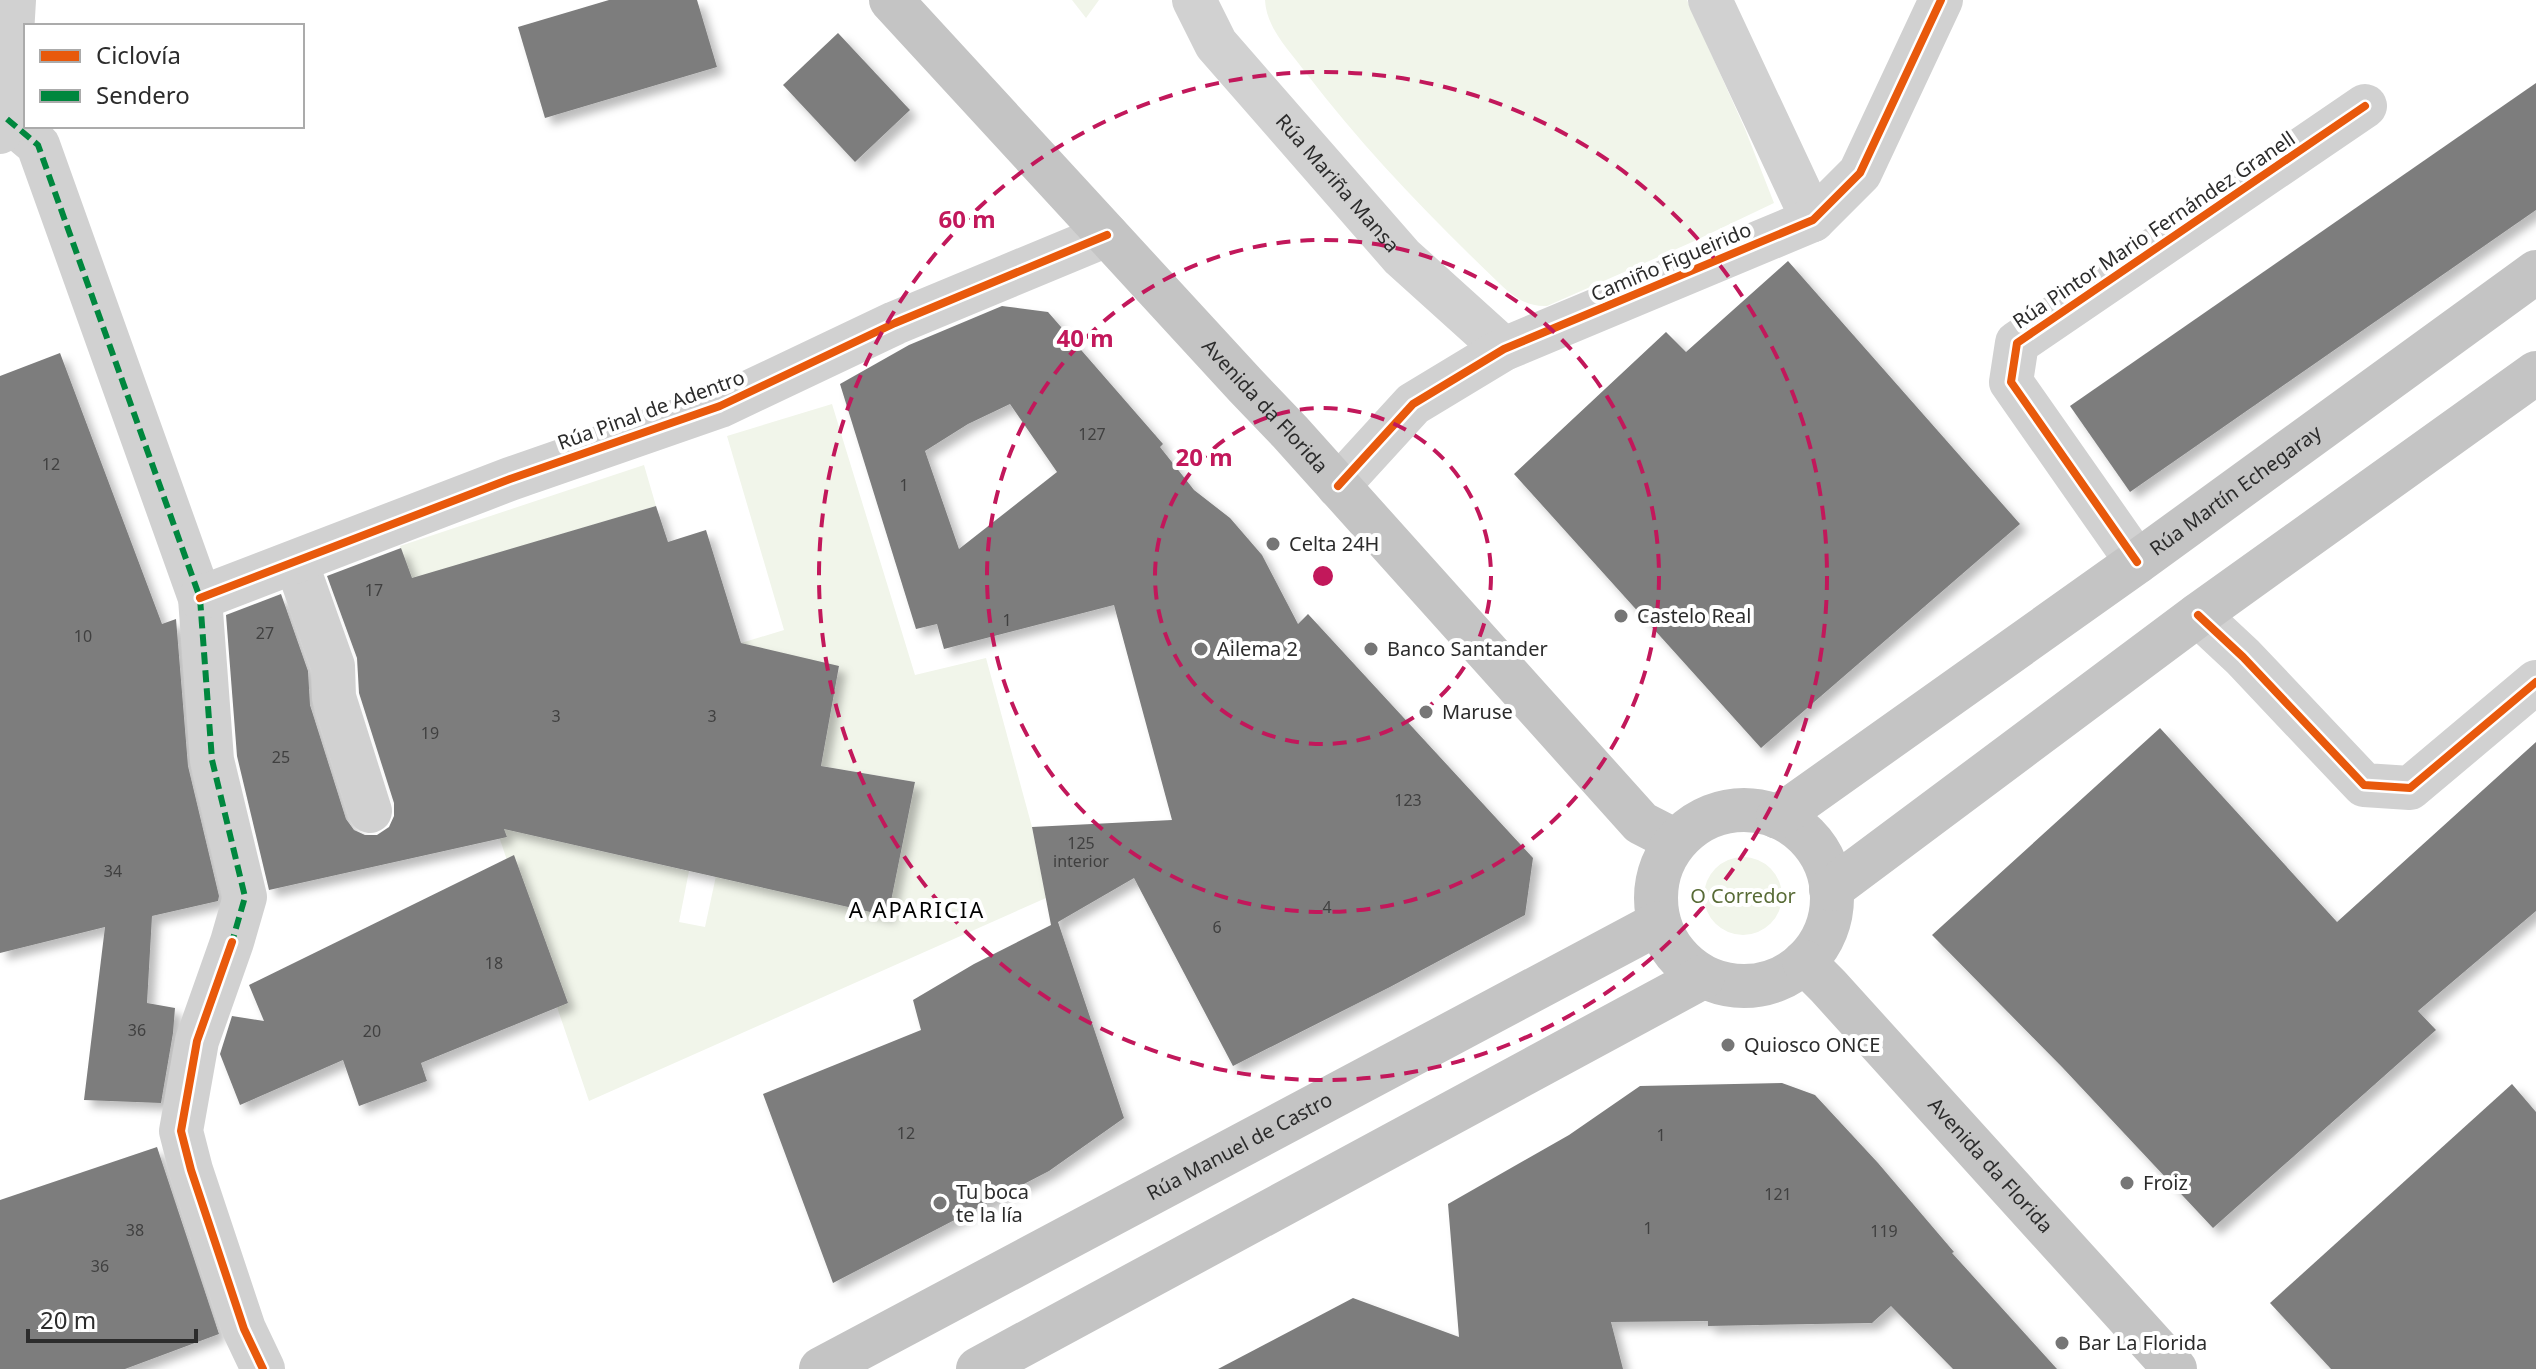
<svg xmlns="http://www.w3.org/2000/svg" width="2536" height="1369" viewBox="0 0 2536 1369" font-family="'Noto Sans',sans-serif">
	<defs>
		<filter id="shadow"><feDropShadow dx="7" dy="7" stdDeviation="4" flood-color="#0004"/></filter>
	</defs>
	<rect width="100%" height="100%" fill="#fff"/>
	<!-- green -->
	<g fill="#f1f5ea">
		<path d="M1072 0H1099L1086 18Z"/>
		<path d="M1265 0H1687L1745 129 1774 203 1690 243 1547 306C1527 307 1514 297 1500 284 1431 218 1364 149 1306 73 1290 51 1266 28 1265 0Z"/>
		<path d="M832 404 915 675 986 658 1032 827 1046 898 589 1101 400 546 644 465 656 506 472 561 554 840 689 871 679 922 705 927 716 876 888 916 915 782 821 766 839 667 741 643 784 630 727 436Z"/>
		<circle cx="1743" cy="896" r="39"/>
	</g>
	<!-- building -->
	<g fill="#7d7d7d" fill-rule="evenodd" filter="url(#shadow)">
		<path d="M609 0H697L717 67 545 118 518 27Z"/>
		<path d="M838 33 910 110 855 162 783 85Z"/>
		<path d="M2536 83V210L2130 492 2070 406Z"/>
		<path d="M1788 261 2020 524 1761 748 1514 474 1666 332 1686 352Z"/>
		<path d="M1002 306 1048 312 1163 444 1160 447 1194 490 1230 518 1262 555 1298 624 1308 614 1533 858 1525 915 1390 987 1233 1066 1134 878 1058 922 1124 1118 1049 1171 833 1283 763 1094 921 1030 913 1000 974 964 1051 925 1032 827 1172 820 1114 605 944 649 937 624 916 629 840 384 909 345ZM1010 404 1057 472 959 549 925 451 968 424Z"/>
		<path d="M60 353 162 624 176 619 188 766 219 896 218 901 152 916 147 1003 175 1008 173 1033 161 1103 84 1100 105 927 0 953V376Z"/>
		<path d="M656 506 668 542 706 530 741 643 839 666 821 766 915 782 888 916 504 829 507 837 269 890 237 756 226 615 281 594 308 671 310 705 346 819 354 830 365 835H377L389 827 394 816V803L359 693 357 658 327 576 401 548 412 578Z"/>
		<path d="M2160 728 2337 922 2536 742V911L2418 1011 2436 1030 2213 1228 2062 1067 1932 935Z"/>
		<path d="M514 855 568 1003 421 1063 427 1081 359 1106 343 1060 240 1105 220 1054 232 1016 264 1021 249 985Z"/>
		<path d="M1782 1083 1815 1095 1878 1163 1954 1252 1952 1253 2057 1369H1953L1891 1306 1872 1323 1708 1326V1321L1611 1322 1623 1369H1218L1353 1298 1459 1337 1448 1204 1569 1135 1640 1086Z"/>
		<path d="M2512 1084 2536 1112V1369H2331L2270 1303Z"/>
		<path d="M157 1147 219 1334 125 1369H0V1200Z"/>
	</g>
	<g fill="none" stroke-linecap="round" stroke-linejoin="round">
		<!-- minor -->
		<g stroke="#d1d1d1" stroke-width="44">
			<path id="s1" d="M1194 0 1216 44 1402 257 1504 349"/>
			<path d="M1710 0 1813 220"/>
			<path d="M7 119 38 145 200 598 212 760 245 897 232 942 197 1041 181 1131 191 1170 244 1329 263 1369"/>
			<path d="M0 132 7 119 14 0"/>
			<path d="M1338 486 1413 404 1504 349 1813 220 1860 173 1941 0"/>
			<path d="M296 562 333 666 334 697 370 811"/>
			<path d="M2137 562 2011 382 2017 343 2365 106"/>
			<path d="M200 598 510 479 720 406 895 323 1107 235"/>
			<path d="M2198 615 2243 657 2364 785 2410 788 2536 682"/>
		</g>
		<!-- major -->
		<g stroke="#c4c4c4" stroke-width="44">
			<path id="s2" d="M891 0 1246 386 1290 432 1641 823 1676 841"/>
			<circle cx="1744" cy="898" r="88"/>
			<path id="s3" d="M1778 817 2137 562 2536 272"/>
			<path d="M1831 889 2198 615 2536 373"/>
			<path id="s4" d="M1804 962 1828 986 2175 1369"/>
			<path id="s5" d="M821 1369 1659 923"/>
			<path d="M978 1369 1703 977"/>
		</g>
		<!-- quiet -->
		<path stroke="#00873e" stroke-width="6" stroke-dasharray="12 6" stroke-linecap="butt" d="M7 119 38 145 200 598 212 760 245 897 232 942"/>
		<defs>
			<g id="cycleway">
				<path d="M1338 486 1413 404 1504 349 1813 220 1860 173 1941 0"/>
				<path d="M2137 562 2011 382 2017 343 2365 106"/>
				<path d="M200 598 510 479 720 406 895 323 1107 235"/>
				<path d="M2198 615 2243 657 2364 785 2410 788 2536 682"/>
				<path d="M232 942 197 1041 181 1131 191 1170 244 1329 263 1369"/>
			</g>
		</defs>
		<!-- cycleway casing -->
		<use href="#cycleway" stroke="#fff" stroke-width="13"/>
		<!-- cycleway -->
		<use href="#cycleway" stroke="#e8590c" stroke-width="8"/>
	</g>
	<!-- distance rings -->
	<g fill="none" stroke="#c2185b" stroke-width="4" stroke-dasharray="14 10">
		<circle cx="1323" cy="576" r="168"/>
		<circle cx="1323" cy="576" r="336"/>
		<circle cx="1323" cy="576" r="504"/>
	</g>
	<!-- markers -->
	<g fill="#767676" stroke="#fff" stroke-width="3">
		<circle cx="1273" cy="544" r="8"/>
		<circle cx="1621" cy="616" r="8"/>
		<circle cx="1201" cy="649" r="8"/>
		<circle cx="1371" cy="649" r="8"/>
		<circle cx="1426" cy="712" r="8"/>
		<circle cx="1728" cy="1045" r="8"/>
		<circle cx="2127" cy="1183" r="8"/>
		<circle cx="940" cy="1203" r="8"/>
		<circle cx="2062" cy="1343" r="8"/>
	</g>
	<g text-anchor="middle" stroke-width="8" stroke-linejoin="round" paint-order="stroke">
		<!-- number labels -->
		<g font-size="16" fill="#404040">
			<text x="1092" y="440">127</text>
			<text x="51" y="470">12</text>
			<text x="904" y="491">1</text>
			<text x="374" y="596">17</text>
			<text x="1007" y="626">1</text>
			<text x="265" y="639">27</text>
			<text x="83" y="642">10</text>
			<text x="556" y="722">3</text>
			<text x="712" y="722">3</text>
			<text x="430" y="739">19</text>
			<text x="281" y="763">25</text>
			<text x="1408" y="806">123</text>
			<text x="1081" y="849">125<tspan x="1081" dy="18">interior</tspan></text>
			<text x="113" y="877">34</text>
			<text x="1327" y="913">4</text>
			<text x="1217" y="933">6</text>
			<text x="494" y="969">18</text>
			<text x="137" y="1036">36</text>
			<text x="372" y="1037">20</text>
			<text x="906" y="1139">12</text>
			<text x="1661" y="1141">1</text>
			<text x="1778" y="1200">121</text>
			<text x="1648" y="1234">1</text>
			<text x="135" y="1236">38</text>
			<text x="1884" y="1237">119</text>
			<text x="100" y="1272">36</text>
		</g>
		<!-- street labels -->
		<g font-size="20" fill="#2c2c2c" stroke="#fff">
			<text dy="7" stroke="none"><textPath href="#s1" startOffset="234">Rúa Mariña Mansa</textPath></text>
			<text transform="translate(2154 230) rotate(-34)" y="7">Rúa Pintor Mario Fernández Granell</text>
			<text transform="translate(1671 262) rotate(-23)" y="7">Camiño Figueirido</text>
			<text dy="7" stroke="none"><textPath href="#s2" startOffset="552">Avenida da Florida</textPath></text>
			<text transform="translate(651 410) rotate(-20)" y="7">Rúa Pinal de Adentro</text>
			<text dy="7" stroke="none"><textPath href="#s3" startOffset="562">Rúa Martín Echegaray</textPath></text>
			<text dy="7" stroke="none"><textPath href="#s5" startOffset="474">Rúa Manuel de Castro</textPath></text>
			<text dy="7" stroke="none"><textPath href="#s4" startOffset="276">Avenida da Florida</textPath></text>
		</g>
		<!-- poi labels -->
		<g font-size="20" fill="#2c2c2c" stroke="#fff" text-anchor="start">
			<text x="1289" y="551">Celta 24H</text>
			<text x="1637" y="623">Castelo Real</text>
			<text x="1217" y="656">Ailema 2</text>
			<text x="1387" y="656">Banco Santander</text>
			<text x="1442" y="719">Maruse</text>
			<text x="1744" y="1052">Quiosco ONCE</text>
			<text x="2143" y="1190">Froiz</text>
			<text x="956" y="1199">Tu boca<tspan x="956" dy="23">te la lía</tspan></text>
			<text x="2078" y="1350">Bar La Florida</text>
		</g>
		<!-- park labels -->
		<g font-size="20" fill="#586b36" stroke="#fff">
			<text x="1743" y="903">O Corredor</text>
		</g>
		<!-- neighbourhood labels -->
		<g font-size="22" letter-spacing="2" fill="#000" stroke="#fff">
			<text x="917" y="918">A APARICIA</text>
		</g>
	</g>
	<circle cx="1323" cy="576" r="12" fill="#c2185b" stroke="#fff" stroke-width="4"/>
	<g font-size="24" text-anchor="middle" font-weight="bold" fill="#c2185b" stroke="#fff" stroke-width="8" stroke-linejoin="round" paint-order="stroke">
		<text x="967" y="228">60 m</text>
		<text x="1085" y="347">40 m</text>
		<text x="1204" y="466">20 m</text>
	</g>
	<!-- legend -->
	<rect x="24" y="24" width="280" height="104" fill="#ffffff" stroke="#ababab" stroke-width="2"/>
	<rect x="40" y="50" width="40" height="12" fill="#e8590c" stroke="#ababab" stroke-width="2"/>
	<text x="96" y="64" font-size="24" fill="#2c2c2c">Ciclovía</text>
	<rect x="40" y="90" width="40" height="12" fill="#00873e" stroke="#ababab" stroke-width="2"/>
	<text x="96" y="104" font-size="24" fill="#2c2c2c">Sendero</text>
	<!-- scale -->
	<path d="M28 1329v12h168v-12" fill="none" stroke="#2c2c2c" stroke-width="4"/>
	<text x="40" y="1329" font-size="24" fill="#2c2c2c" stroke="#ffffff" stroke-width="6" paint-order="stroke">20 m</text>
</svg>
